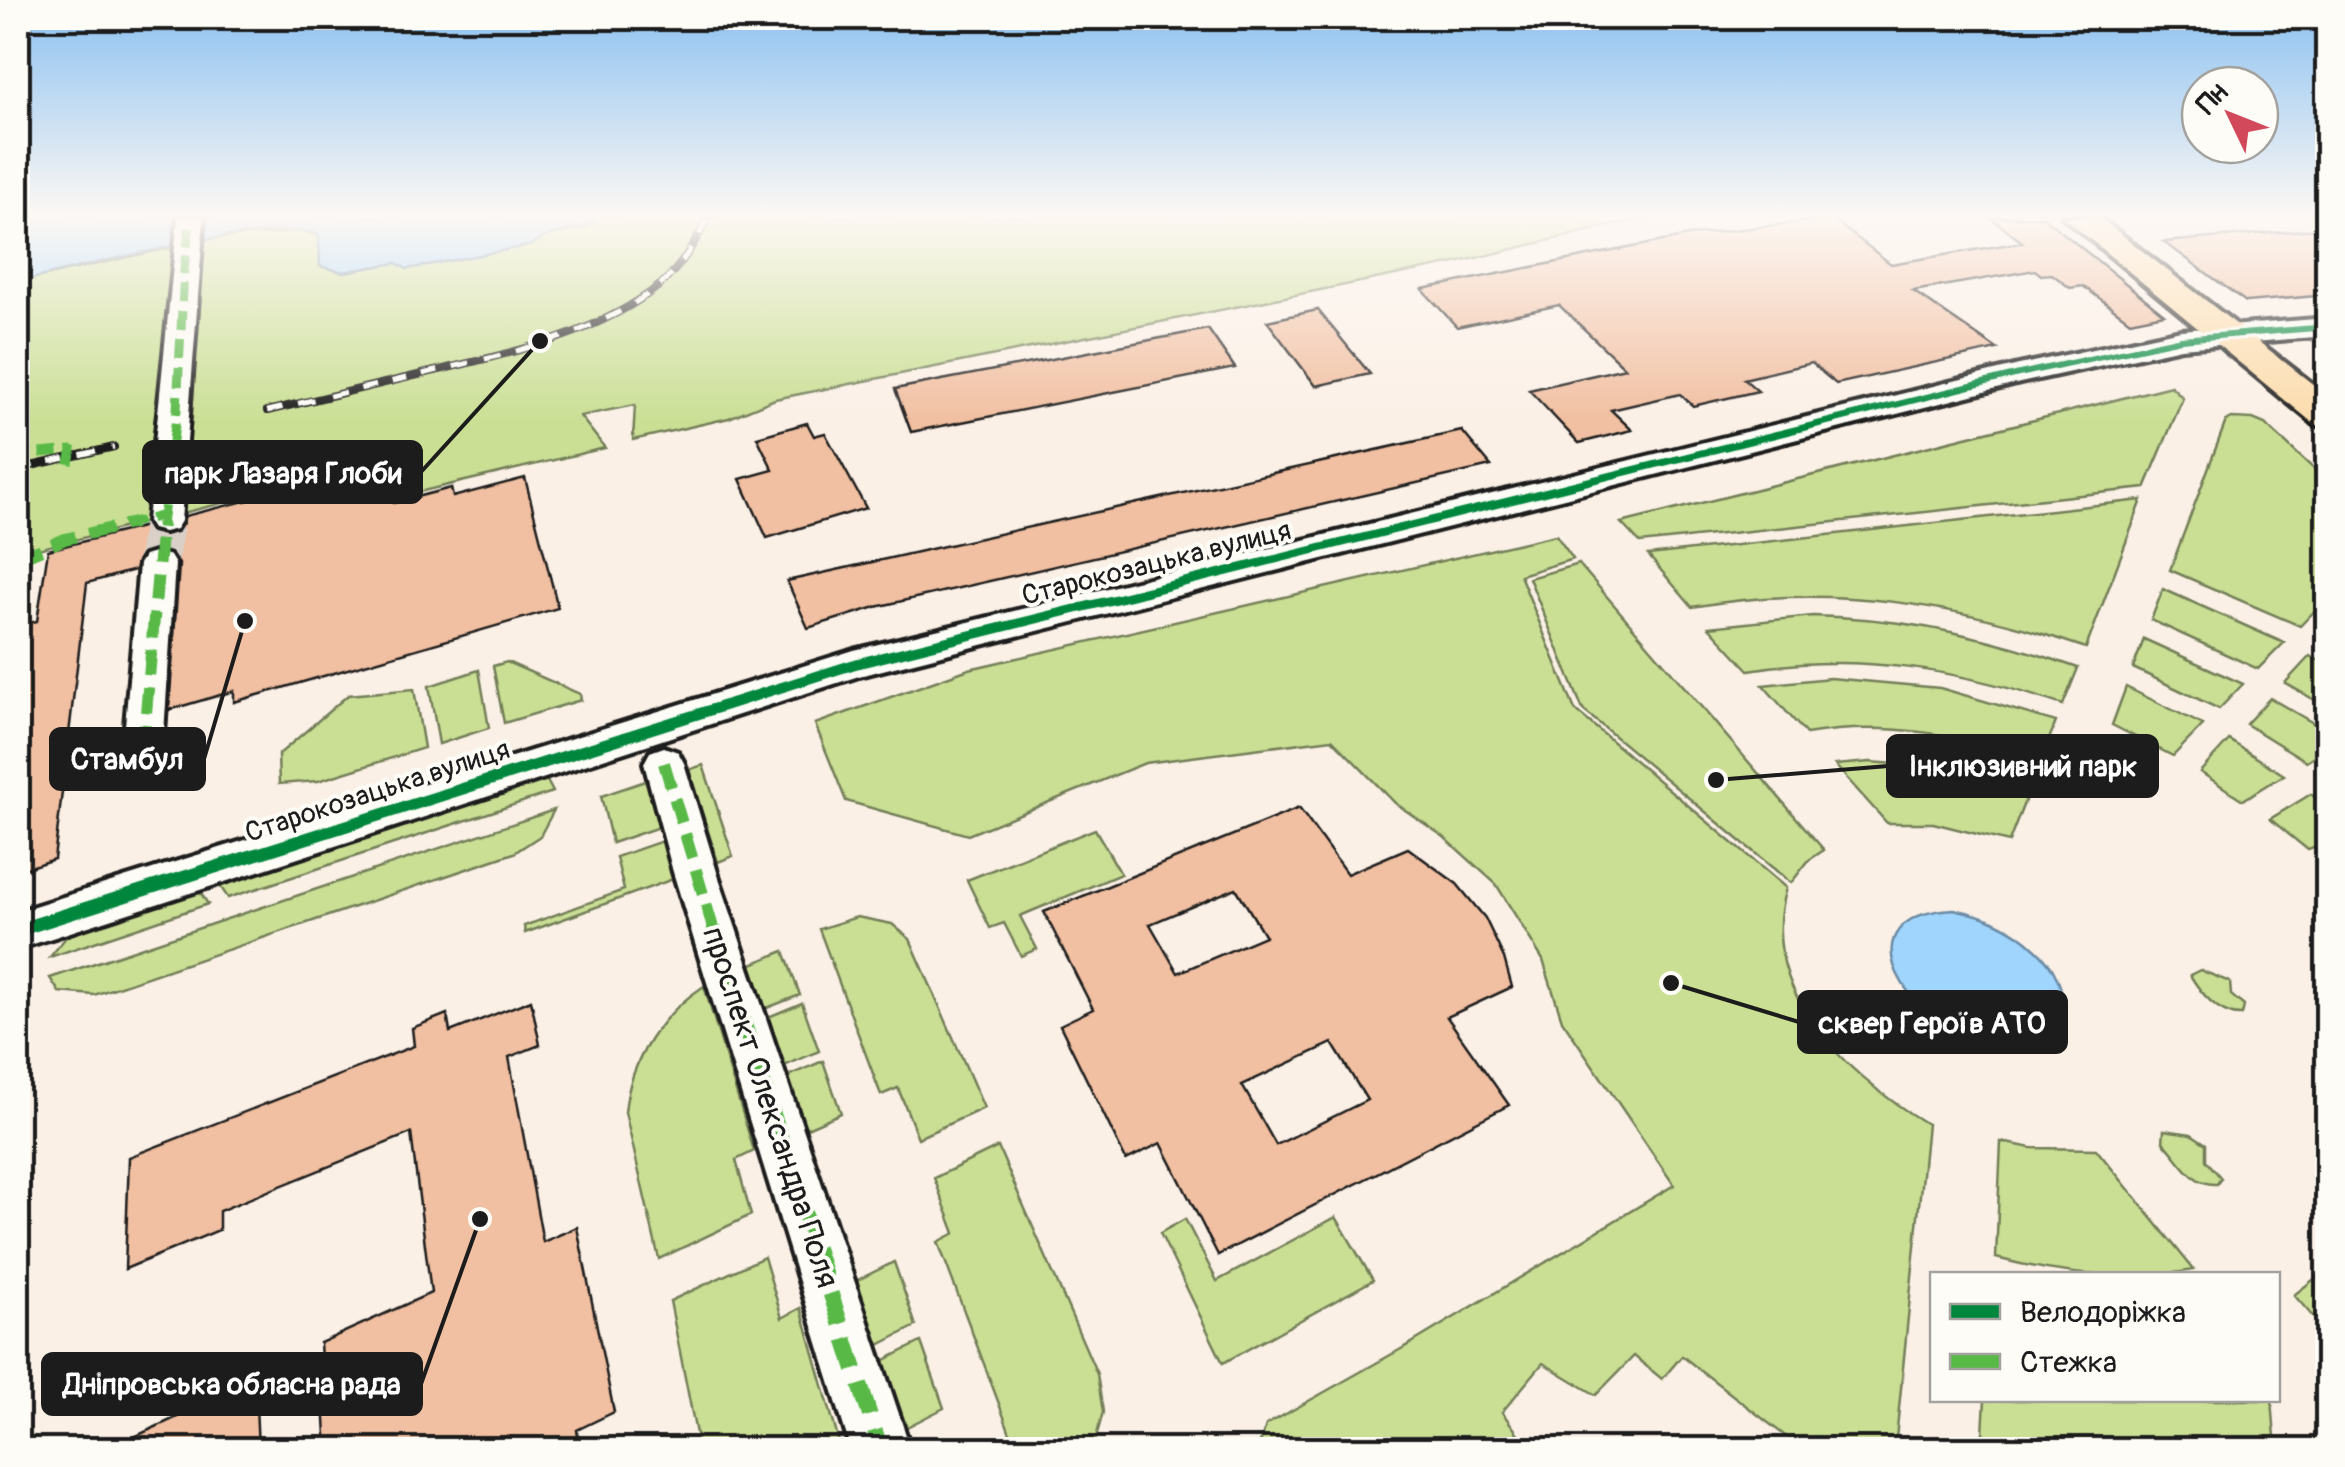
<svg xmlns="http://www.w3.org/2000/svg" width="2345" height="1467" viewBox="0 0 2345 1467" font-family="Pangolin,sans-serif">
	<rect width="100%" height="100%" fill="#fbf0e6"/>
	<filter id="ink" filterUnits="userSpaceOnUse"><feTurbulence type="fractalNoise" baseFrequency=".01" numOctaves="2"/><feDisplacementMap in="SourceGraphic" scale="20" xChannelSelector="R" yChannelSelector="G"/><feConvolveMatrix kernelMatrix="1 2 1 2 8 2 1 2 1" color-interpolation-filters="sRGB"/></filter>
	<g filter="url(#ink)">
		<!-- green -->
		<g fill="#cadf94" stroke="#737e58" stroke-width="2.5">
			<path d="M600 217H1681L1626 222 1455 263 775 399 729 418 633 440 635 405 580 416 605 448 402 496 396 460 18 554V282L213 238 302 231 319 235 323 267 344 272 585 228Z"/>
			<path d="M2171 386 2183 398 2145 488 1640 543 1621 523Z"/>
			<path d="M2232 418 2253 419 2265 424 2327 481V598L2300 626 2170 570 2226 421Z"/>
			<path d="M2142 500 2086 648C1957 603 1827 583 1692 607L1648 555Z"/>
			<path d="M1556 535 1573 559 1520 575 1575 710 1786 888C1755 991 1848 1076 1927 1124L1895 1449H1809L1784 1435 1682 1356 1662 1379 1634 1356 1596 1395 1543 1363 1502 1412 1524 1442 1518 1449H1258L1266 1425 1410 1344 1674 1185 1562 1020 1543 960 1496 884 1444 837 1395 803 1332 739 1145 763 968 835 846 801 815 724 969 669Z"/>
			<path d="M1579 564 1824 850 1809 860 1791 883 1583 710 1529 578Z"/>
			<path d="M2163 589 2284 643 2258 669 2151 620Z"/>
			<path d="M1813 616C1905 618 1992 637 2078 668L2063 705C1960 670 1858 652 1749 670L1709 627Z"/>
			<path d="M2144 639 2243 684 2219 709 2133 668Z"/>
			<path d="M2310 656 2327 665V707L2285 683Z"/>
			<path d="M507 662 580 694 581 700 504 723 493 666Z"/>
			<path d="M479 670 489 728 439 744 429 686Z"/>
			<path d="M1830 678 1940 688 2056 722 2040 761C1964 735 1887 720 1806 734L1763 685Z"/>
			<path d="M2126 687 2203 725 2173 756 2112 725Z"/>
			<path d="M414 689 424 748 318 781 279 784 278 755 348 695Z"/>
			<path d="M2270 698 2327 731V748L2306 761 2246 724Z"/>
			<path d="M2229 740 2284 775 2243 800 2200 772Z"/>
			<path d="M1870 762 1947 768 2029 790 2009 842 1933 823H1887L1835 765Z"/>
			<path d="M703 765 733 856 718 862 688 770Z"/>
			<path d="M545 777 553 792 228 898 218 883Z"/>
			<path d="M648 780 662 826 612 843 601 796Z"/>
			<path d="M2311 794 2327 807 2328 843 2308 850 2270 819Z"/>
			<path d="M554 810 540 836 514 853 94 995 59 992 50 978Z"/>
			<path d="M1095 829 1121 874 1020 916 1037 949 1021 956 1004 923 990 928 967 880Z"/>
			<path d="M665 840 676 878 525 933 524 926 624 890 616 857Z"/>
			<path d="M198 889 208 904 50 957 71 931Z"/>
			<path d="M857 917 892 924 910 939 984 1108 918 1138 898 1088 881 1095 819 929Z"/>
			<path d="M784 951 800 995 759 1011 744 967Z"/>
			<path d="M2200 970 2230 982 2231 995 2244 1006 2242 1015C2219 1016 2200 992 2190 975Z"/>
			<path d="M704 986 754 1151 736 1160 751 1215 659 1259 625 1112C630 1060 661 1014 704 986Z"/>
			<path d="M802 1003 819 1051 777 1069 761 1020Z"/>
			<path d="M823 1061 841 1113 798 1132 781 1079Z"/>
			<path d="M2164 1130 2191 1134 2206 1144V1160L2221 1178 2217 1184C2190 1186 2179 1157 2163 1142Z"/>
			<path d="M2001 1142 2032 1148 2096 1149 2194 1270C2128 1282 2060 1275 1996 1258Z"/>
			<path d="M998 1147 1097 1374 1103 1412 1093 1449H1016L938 1242 955 1233 934 1178Z"/>
			<path d="M1336 1217 1373 1280 1223 1363 1160 1233 1185 1219 1217 1281Z"/>
			<path d="M764 1257 782 1318 801 1308 841 1449H699L670 1301Z"/>
			<path d="M894 1262 916 1326 869 1350 848 1285Z"/>
			<path d="M2327 1269V1333L2294 1295Z"/>
			<path d="M921 1342 944 1408 895 1433 873 1366Z"/>
			<path d="M1985 1400H2272L2276 1449H1982Z"/>
		</g>
		<!-- water -->
		<g fill="#a0d5fe" stroke="#6b8ba4" stroke-width="2.5">
			<path d="M80 217H600C578 232 550 229 532 245L407 269 396 263 343 272 320 266 319 235C274 215 73 269 18 282V221Z"/>
			<path d="M1954 909C1986 916 2012 926 2036 949 2073 982 2078 1048 2015 1049 1926 1050 1823 917 1954 909Z"/>
		</g>
		<!-- building -->
		<g fill="#f1bfa1" stroke="#1c1c1c" stroke-width="2.5" fill-rule="evenodd">
			<path d="M1990 217H2043L2164 314 2130 321 2083 286 2070 288 2052 274 2041 275 2035 270 1913 291 1997 349 1836 384 1811 363 1744 379 1758 391 1693 406 1680 394 1611 410 1632 430 1579 443 1529 390 1625 368 1559 305 1457 327 1422 289 1693 235 1831 218 1891 264 2022 242Z"/>
			<path d="M2328 228V295L2246 302 2164 242Z"/>
			<path d="M1318 310 1370 374 1316 386 1267 321Z"/>
			<path d="M1208 329 1235 368 911 432 895 389Z"/>
			<path d="M807 423 814 436 825 433 866 508 767 538 740 479 773 470 757 437Z"/>
			<path d="M1462 431 1491 466 876 607 808 628 787 581Z"/>
			<path d="M389 465 394 503 451 488 453 497 525 478 558 608 234 702V691L169 710 179 564 171 552 158 548 143 552 135 570 87 583 54 859 18 871V626L37 621 48 550 146 526 151 533 163 536 177 533 185 516Z"/>
			<path d="M1299 808 1347 874 1408 848 1457 884 1485 918 1504 958 1512 987 1447 1017 1509 1105 1218 1255 1161 1143 1126 1160 1060 1025 1093 1009 1044 912ZM1236 888 1265 936 1178 973 1150 924ZM1332 1043 1367 1100 1276 1145 1242 1085Z"/>
			<path d="M531 1000 540 1045 509 1057 543 1242 577 1227 614 1412 577 1430 580 1450H327L320 1343 431 1293 411 1133 219 1211V1230L125 1269 129 1157 414 1046 412 1028 447 1014 450 1032Z"/>
			<path d="M255 1381 258 1450H106Z"/>
		</g>
		<g fill="none" stroke-linecap="round" stroke-linejoin="round">
			<!-- minor-tunnel-far1 -->
			<path stroke="#dad0c8" stroke-width="30" stroke-dasharray="30 15" stroke-linecap="butt" d="M163 525 164 521"/>
			<!-- minor-tunnel -->
			<path stroke="#dad0c8" stroke-width="40" stroke-dasharray="40 20" stroke-linecap="butt" d="M157 564 164 523"/>
			<defs>
				<g id="minor">
					<path d="M178 217H204L181 521 176 529 164 532 152 529 147 521Z"/>
					<path d="M2328 318V336L2181 348 2020 383 859 676 18 949V911L854 650 2019 365 2181 330Z"/>
					<path d="M157 552 170 556 175 564 163 749 157 760 143 764 129 760 123 749 139 564 144 556Z"/>
					<path d="M664 747 678 752 684 763 717 872 911 1450H851L673 872 644 763 650 752Z"/>
				</g>
				<path id="major" d="M2063 217H2099L2328 396V428L2314 424Z"/>
			</defs>
			<!-- minor casing -->
			<use href="#minor" stroke="#1c1c1c" stroke-width="8"/>
			<!-- major casing -->
			<use href="#major" stroke="#1c1c1c" stroke-width="8"/>
			<!-- minor -->
			<use href="#minor" fill="#fdfcf7" fill-rule="evenodd"/>
			<!-- major -->
			<use href="#major" fill="#fcdcac" fill-rule="evenodd"/>
			<defs>
				<g id="rail">
					<path d="M267 411C324 397 382 384 439 370 515 352 597 335 660 285 682 266 695 242 709 217"/>
					<path d="M18 469 114 447"/>
				</g>
			</defs>
			<!-- rail casing -->
			<use href="#rail" stroke="#1c1c1c" stroke-width="8"/>
			<!-- rail -->
			<use href="#rail" stroke="#fdfcf7" stroke-width="5" stroke-dasharray="16" stroke-linecap="butt"/>
			<!-- quiet-far2 -->
			<g stroke="#58b947" stroke-width="9" stroke-dasharray="19 9" stroke-linecap="butt">
				<path d="M18 440 30 454 72 450 68 467"/>
				<path d="M123 525 165 515"/>
				<path d="M162 525 177 410 184 269 191 217"/>
			</g>
			<!-- quiet-far1 -->
			<g stroke="#58b947" stroke-width="12" stroke-dasharray="25 12" stroke-linecap="butt">
				<path d="M18 559 65 539 134 523"/>
				<path d="M143 749 162 523"/>
				<path d="M664 763 714 931"/>
			</g>
			<!-- quiet -->
			<path stroke="#58b947" stroke-width="16" stroke-dasharray="32 16" stroke-linecap="butt" d="M713 928 881 1450"/>
			<defs>
				<path id="cycleway" d="M2328 324V330L2181 342 2019 377 856 669 18 937V923L854 659 2019 371 2181 336Z"/>
			</defs>
			<!-- cycleway casing -->
			<use href="#cycleway" stroke="#fdfcf7" stroke-width="6"/>
			<!-- cycleway -->
			<use href="#cycleway" fill="#00873e" fill-rule="evenodd"/>
		</g>
	</g>
	<!-- sky -->
	<linearGradient id="sky" x2="0" y2="1"><stop stop-color="#8bc1f1"/><stop offset="0.51" stop-color="#fdf8f4"/><stop offset="1" stop-color="#fdf8f4" stop-opacity="0"/></linearGradient>
	<rect width="2345" height="422" fill="url(#sky)"/>
	<g text-anchor="middle" stroke-width="8" stroke-linejoin="round" paint-order="stroke">
		<!-- street labels -->
		<g font-size="28" fill="#1c1c1c" stroke="#fdfcf7">
			<text transform="translate(1156 562) rotate(-14)" y="10">Старокозацька вулиця</text>
			<text transform="translate(377 790) rotate(-18)" y="10">Старокозацька вулиця</text>
		</g>
		<!-- near-street labels -->
		<g font-size="32" fill="#1c1c1c" stroke="#fdfcf7">
			<text transform="translate(771 1107) rotate(72)" y="11">проспект Олександра Поля</text>
		</g>
	</g>
	<!-- callouts -->
	<path fill="none" stroke="#1c1c1c" stroke-width="4" d="M540 341L421 472M245 621L204 759M1716 780L1888 766M1671 983L1799 1022M480 1219L421 1384"/>
	<g fill="#1c1c1c" stroke="#fdfcf7" stroke-width="4">
		<circle cx="540" cy="341" r="10"/>
		<circle cx="245" cy="621" r="10"/>
		<circle cx="1716" cy="780" r="10"/>
		<circle cx="1671" cy="983" r="10"/>
		<circle cx="480" cy="1219" r="10"/>
	</g>
	<g fill="#1c1c1c" stroke="#1c1c1c" stroke-width="4">
		<rect x="144" y="442" width="277" height="60" rx="10"/>
		<rect x="51" y="729" width="153" height="60" rx="10"/>
		<rect x="1888" y="736" width="269" height="60" rx="10"/>
		<rect x="1799" y="992" width="267" height="60" rx="10"/>
		<rect x="43" y="1354" width="378" height="60" rx="10"/>
	</g>
	<g font-size="30" text-anchor="middle" font-weight="bold" fill="#fff">
		<text x="283" y="483">парк Лазаря Глоби</text>
		<text x="127" y="769">Стамбул</text>
		<text x="2023" y="776">Інклюзивний парк</text>
		<text x="1932" y="1033">сквер Героїв АТО</text>
		<text x="232" y="1394">Дніпровська обласна рада</text>
	</g>
	<!-- margin -->
	<rect width="2345" height="1467" fill="none" stroke="#fdfcf7" stroke-width="60"/>
	<rect x="30" y="30" width="2285" height="1407" fill="none" stroke="#1c1c1c" stroke-width="4" filter="url(#ink)"/>
	<!-- legend -->
	<rect x="1930" y="1272" width="350" height="130" fill="#fdfcf7" stroke="#a3a29f" stroke-width="2.5"/>
	<rect x="1950" y="1304" width="50" height="15" fill="#00873e" stroke="#a3a29f" stroke-width="2.5"/>
	<text x="2020" y="1322" font-size="30" fill="#1c1c1c">Велодоріжка</text>
	<rect x="1950" y="1354" width="50" height="15" fill="#58b947" stroke="#a3a29f" stroke-width="2.5"/>
	<text x="2020" y="1372" font-size="30" fill="#1c1c1c">Стежка</text>
	<!-- north arrow -->
	<g transform="translate(2230 115) rotate(313)"><circle r="48" fill="#fdfcf7" stroke="#a3a29f" stroke-width="2.5"/>
	<path d="M0-8L18 38L0 25L-18 38Z" fill="#d1495b"/>
	<text y="-15" font-size="28" font-weight="bold" text-anchor="middle" fill="#1c1c1c">Пн</text>
	</g>
</svg>
